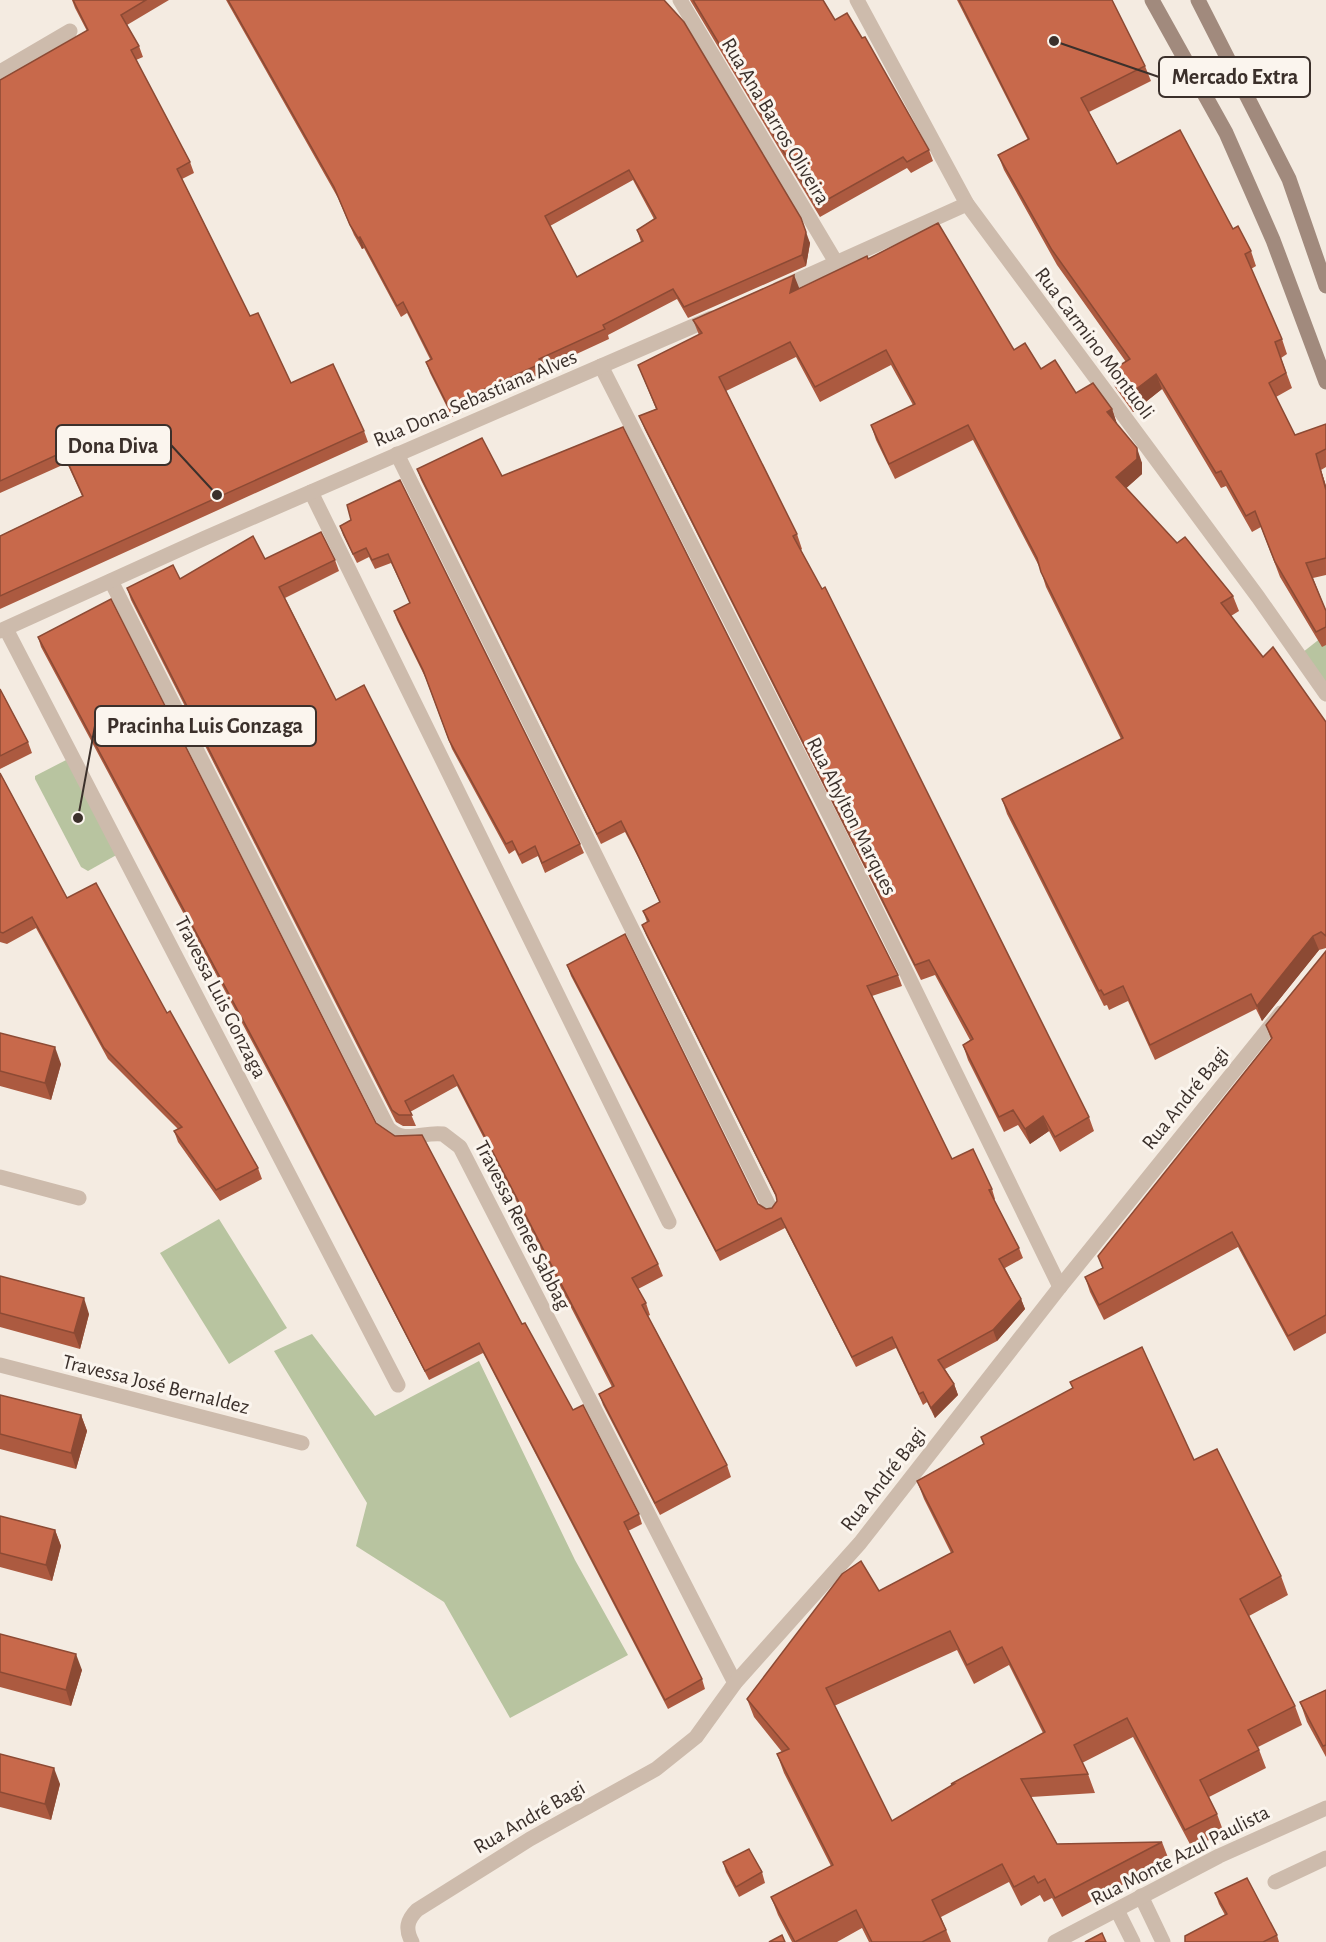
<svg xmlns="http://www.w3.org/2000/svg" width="1326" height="1942" viewBox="0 0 1326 1942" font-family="'Alegreya Sans',sans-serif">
	<rect width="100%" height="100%" fill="#f4ebe1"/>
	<!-- green -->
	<g fill="#b8c4a0">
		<path d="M1326 634V694L1298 656Z"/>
		<path d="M70 758 120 853 88 871 81 867 35 779V776Z"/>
		<path d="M219 1219 287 1328 229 1364 160 1253Z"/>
		<path d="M312 1334 375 1416 479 1361 575 1560 628 1655 510 1718 444 1602 356 1546 367 1503 274 1351Z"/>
	</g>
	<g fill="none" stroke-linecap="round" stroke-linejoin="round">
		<!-- lane -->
		<g stroke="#cdbbac" stroke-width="15">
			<path d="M0 72 70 31"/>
			<path d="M1275 1882 1326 1858"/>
		</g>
		<!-- street -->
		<g stroke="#cdbbac" stroke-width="15">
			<path d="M680 0 837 264"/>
			<path d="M857 0 967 204 1258 597 1326 694"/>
			<path d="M778 289 967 204"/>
			<path d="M601 366 835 826 1060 1287"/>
			<path d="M397 454 771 1210"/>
			<path d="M311 492 669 1222"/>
			<path d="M111 581 388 1128C404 1145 423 1131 443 1134L460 1147 735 1683"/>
			<path d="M6 629 398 1385"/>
			<path d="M0 631 205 538 712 318"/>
			<path d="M0 1177 79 1198"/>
			<path d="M0 1365 302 1443"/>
			<path d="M1141 1896 1163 1942"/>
			<path d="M1117 1910 1133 1942"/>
			<path d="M412 1942C405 1929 407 1920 417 1910L530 1839 656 1769 696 1737 735 1683 860 1543 1060 1287 1281 1013"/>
			<path d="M1055 1942 1219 1856 1326 1808"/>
		</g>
		<!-- secondary -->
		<g stroke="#a18a7d" stroke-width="15">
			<path d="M1152 0 1226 133 1273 240 1326 382"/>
			<path d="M1198 0 1289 179 1326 286"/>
		</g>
	</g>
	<!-- wall -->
	<g fill="#ac5a40" fill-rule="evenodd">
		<path d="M72 0H169L127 25 139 46 143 57 136 60 190 162 194 173 182 179 250 316 291 383 364 431 368 442 0 609V536L82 496 67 463 0 493V80L87 31 75 8Z"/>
		<path d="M226 0H664L810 243 806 266 688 318 677 299 608 335 609 339 544 369 546 374 452 417 430 373 426 362 430 359 407 313 401 317 364 248 362 249 354 235 338 198ZM633 180 654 219 637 230 641 242 577 277 550 226Z"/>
		<path d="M690 0H823L835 20 929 150 933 161 911 173 907 168 820 217Z"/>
		<path d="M957 0H1112L1145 66 1151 81 1089 112 1117 164 1233 229 1251 251 1256 266 1251 269 1282 339 1287 354 1281 358 1292 388 1276 397 1295 435 1326 424V467L1321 470 1326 486V575L1313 578 1326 611V645L1322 647 1280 577 1261 527 1252 532 1226 486 1221 488 1162 389 1133 412 1115 387 1109 372 1126 362 1057 265 1004 170 998 155 1028 140Z"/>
		<path d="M868 259 1014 350 1076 393 1112 409 1117 424 1142 463V474L1126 488 1177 543 1233 596 1239 611 1231 616 1263 657 1326 722V948L1319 950 1262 1021 1256 1009 1155 1060 1128 1001 1109 1010 1107 1005 1104 1006 1007 814 1002 799 1121 739 1046 587 1040 568 973 440 895 479 876 440 871 425 913 405 891 365 820 402 796 357 726 391 797 534 802 549 801 550 1089 1117 1094 1131 1060 1152 1049 1131 1030 1144 1018 1125 1004 1132 968 1060 963 1045 970 1040 935 975 921 980 645 430 639 416 656 409 638 365 699 335 693 320 800 289Z"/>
		<path d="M417 469 502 476 898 975 902 986 872 996 952 1159 992 1189 995 1199 994 1200 1019 1248 1023 1258 1005 1268 1021 1299 1025 1309 997 1341 945 1369 954 1384 958 1395 935 1418 927 1402 923 1405 896 1348 856 1367 785 1228 720 1261 571 976 567 965 758 1204 766 1209 772 1208 777 1201V1199L646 935 642 925 647 922 643 911 660 903 639 859 625 832 601 844 421 480Z"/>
		<path d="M400 480 580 844 584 853 545 873 538 856 522 864 515 850 509 854 452 749 426 679 397 620 394 611 410 603 391 563 375 569 369 557 357 563 343 535 340 526 351 520Z"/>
		<path d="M265 559 335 560 339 571 285 598 336 700 658 1264 663 1276 638 1289 646 1303 650 1315 648 1316 727 1465 731 1477 660 1515 603 1405 599 1394 612 1387 457 1086 410 1112 416 1126H403L396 1122 131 600 127 588 180 579Z"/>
		<path d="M38 637 376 1123 522 1324 573 1410 639 1514 642 1524 628 1531 702 1679 705 1689 668 1709 483 1353 429 1380 287 1107 41 647Z"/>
		<path d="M0 689 28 742 32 753 0 769Z"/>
		<path d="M0 773 67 898 167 1013 258 1168 262 1179 220 1201 178 1142 174 1131 178 1129 108 1059 36 928 7 944 0 942Z"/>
		<path d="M1326 951V1333L1294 1351 1238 1247 1104 1320 1090 1292 1085 1277 1103 1268 1098 1256 1271 1039 1266 1025Z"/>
		<path d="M0 1033 61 1064 51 1100 0 1086Z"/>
		<path d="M0 1276 89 1314 80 1349 0 1327Z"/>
		<path d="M0 1395 81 1415 87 1431 76 1469 0 1449Z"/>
		<path d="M981 1437 1194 1460 1281 1576 1288 1595 1249 1616 1295 1706 1302 1725 1258 1747 1266 1768 1209 1797 1217 1814 1224 1833 1192 1848 1133 1737 1082 1763 1088 1774 1095 1793 1031 1797 1057 1844 1162 1842 1169 1860 1062 1917 1052 1898 1044 1902 1040 1895 1021 1906 1009 1882 941 1917 951 1942H869L862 1928 837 1942H792L778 1915 771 1897 831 1866 784 1773 777 1754 782 1752 754 1717 747 1699 879 1591 951 1553 924 1499 917 1481 984 1444ZM957 1650 974 1684 1009 1665 1043 1733 951 1784 952 1785 892 1821 834 1706Z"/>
		<path d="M0 1516 55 1530 61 1546 52 1581 0 1567Z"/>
		<path d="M0 1634 82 1670 71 1706 0 1687Z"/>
		<path d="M1326 1690V1757L1307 1722 1300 1702Z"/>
		<path d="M0 1754 60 1784 51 1820 0 1807Z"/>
		<path d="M723 1862 762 1872 765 1883 739 1897 726 1872Z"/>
		<path d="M1215 1893 1277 1935 1279 1942H1185L1225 1915 1219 1904Z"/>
	</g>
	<!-- shaded-wall -->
	<g fill="#8c4a34">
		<path d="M801 218 810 243 806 266 802 255Z"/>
		<path d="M360 237 364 248 362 249 358 238Z"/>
		<path d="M794 275 800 290 790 293Z"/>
		<path d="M1156 374 1162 389 1133 412 1127 396Z"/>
		<path d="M1112 409 1117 424 1113 427 1107 412Z"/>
		<path d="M1137 448 1142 463V474L1122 492 1116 477Z"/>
		<path d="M1316 454 1326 486V490Z"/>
		<path d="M1313 936 1319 950 1262 1021 1257 1006Z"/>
		<path d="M55 1047 61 1064 51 1100 45 1083Z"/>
		<path d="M1043 1116 1049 1131 1030 1144 1025 1129Z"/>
		<path d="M84 1298 89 1314 80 1349 74 1333Z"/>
		<path d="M1021 1299 1025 1309 997 1341 993 1330Z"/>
		<path d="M954 1384 958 1395 935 1418 931 1408Z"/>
		<path d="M81 1415 87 1431 76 1469 71 1453Z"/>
		<path d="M55 1530 61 1546 52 1581 46 1565Z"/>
		<path d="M76 1654 82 1670 71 1706 66 1690Z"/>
		<path d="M54 1768 60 1784 51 1820 45 1804Z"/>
	</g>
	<!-- building -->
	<g fill="#c8694b" stroke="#8c4a34" stroke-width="1.5" fill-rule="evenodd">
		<path d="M73 0H146L121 15 139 46 131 50 190 162 177 169 250 316 258 313 291 383 333 364 364 431 0 596V536L83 496 63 452 0 481V80L88 30Z"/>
		<path d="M228 0H664L684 22 801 218 806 232 802 255 684 307 673 289 603 325 605 329 539 359 542 363 448 406 426 362 432 359 403 302 397 306 360 237 358 238 350 225 334 187ZM629 170 656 218 637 230 643 241 577 277 545 216Z"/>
		<path d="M693 0H823L835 20 847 13 862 38 865 37 929 150 907 162 903 157 816 206Z"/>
		<path d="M959 0H1112L1145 66 1081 98 1117 164 1180 130 1233 229 1238 226 1251 251 1245 254 1282 339 1275 342 1286 373 1269 383 1295 435 1326 424V449L1316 454 1326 490V558L1306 563 1326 611V627L1316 632 1275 562 1255 511 1246 516 1221 471 1216 473 1156 374 1127 396 1109 372 1130 359 1052 250 998 155 1029 139Z"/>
		<path d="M938 223 1014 350 1025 343 1041 369 1055 360 1076 393 1093 383 1112 409 1107 412 1137 448V459L1116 477 1177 543 1185 537 1233 596 1221 603 1263 657 1273 647 1326 722V936L1321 932 1313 936 1257 1006 1251 994 1150 1045 1123 986 1104 995 1101 990 1099 991 1002 799 1123 738 1041 572 1037 558 968 425 889 464 871 425 915 404 886 350 815 387 790 342 719 377 797 534 793 536 822 589 825 587 1089 1117 1055 1137 1043 1116 1025 1129 1013 1110 999 1117 963 1045 973 1039 929 960 915 965 639 416 657 409 638 365 702 333 693 320 794 275 790 293 867 256 868 259Z"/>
		<path d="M623 427 898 975 867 986 952 1159 973 1149 992 1189 989 1190 1019 1248 999 1259 1021 1299 993 1330 938 1360 954 1384 931 1408 923 1392 919 1394 892 1337 852 1357 781 1218 716 1251 567 965 625 934 758 1204 766 1209 772 1208 777 1201 776 1195 642 925 649 921 643 911 660 902 635 849 621 821 597 834 417 469 482 438 502 476Z"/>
		<path d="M400 480 580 844 542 863 535 846 519 855 512 841 506 844 449 740 423 670 394 611 410 603 388 554 372 560 366 548 353 554 340 526 351 520 347 505Z"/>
		<path d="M321 532 335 560 279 587 336 700 364 685 658 1264 632 1278 646 1303 642 1305 727 1465 655 1503 599 1394 614 1386 453 1075 405 1101 412 1115H399L392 1110 127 588 173 565 180 579 253 536 265 559Z"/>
		<path d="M111 599 376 1123 395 1136 422 1135 522 1324 525 1323 573 1410 583 1405 639 1514 624 1522 702 1679 665 1700 479 1343 425 1371 284 1097 38 637Z"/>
		<path d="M0 689 28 742 0 756Z"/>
		<path d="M0 773 67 898 96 883 167 1013 170 1011 258 1168 216 1190 174 1131 182 1127 104 1048 32 917 3 933 0 932Z"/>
		<path d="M1326 951V1315L1288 1336 1232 1232 1099 1305 1085 1277 1103 1268 1098 1256 1272 1038 1266 1025Z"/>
		<path d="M0 1033 55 1047 45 1083 0 1071Z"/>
		<path d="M0 1276 84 1298 74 1333 0 1313Z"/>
		<path d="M1142 1347 1194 1460 1217 1449 1281 1576 1240 1599 1295 1706 1248 1730 1259 1750 1200 1780 1217 1814 1185 1830 1127 1718 1074 1745 1088 1774 1021 1779 1057 1844 1162 1842 1055 1898 1045 1879 1038 1883 1034 1876 1014 1887 1002 1864 932 1900 946 1930 922 1942H872L856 1910 795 1942 771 1897 833 1865 777 1754 789 1749 747 1699 842 1574 861 1561 879 1591 953 1552 917 1481 984 1444 981 1437 1073 1388 1070 1382ZM950 1631 967 1665 1002 1647 1045 1732 951 1784H954L892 1821 826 1688Z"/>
		<path d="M0 1395 81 1415 71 1453 0 1434Z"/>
		<path d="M0 1516 55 1530 46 1565 0 1553Z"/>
		<path d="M0 1634 76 1654 66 1690 0 1672Z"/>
		<path d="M1326 1690V1745L1323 1746 1300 1702Z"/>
		<path d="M0 1754 54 1768 45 1804 0 1792Z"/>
		<path d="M749 1849 762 1872 736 1887 723 1862Z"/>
		<path d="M1247 1878 1277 1935 1263 1942H1185V1936L1227 1914 1215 1893Z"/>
		<path d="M1102 1933 1106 1942H1085Z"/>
		<path d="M782 1935 785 1942H769Z"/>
	</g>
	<g text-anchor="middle" stroke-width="6" stroke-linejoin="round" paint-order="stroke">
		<!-- street labels -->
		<g font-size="21" fill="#3b302b" stroke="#fbf5ee">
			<text transform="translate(776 121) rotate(59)" y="7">Rua Ana Barros Oliveira</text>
			<text transform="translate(1095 343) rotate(53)" y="7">Rua Carmino Montuoli</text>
			<text transform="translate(475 398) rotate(-23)" y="7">Rua Dona Sebastiana Alves</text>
			<text transform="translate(852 816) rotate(63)" y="7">Rua Ahylton Marques</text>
			<text transform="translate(221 997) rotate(63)" y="7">Travessa Luis Gonzaga</text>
			<text transform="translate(1185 1098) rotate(-51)" y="7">Rua André Bagi</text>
			<text transform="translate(523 1225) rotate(63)" y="7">Travessa Renee Sabbag</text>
			<text transform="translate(156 1384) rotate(14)" y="7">Travessa José Bernaldez</text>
			<text transform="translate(883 1479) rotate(-52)" y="7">Rua André Bagi</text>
			<text transform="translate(529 1817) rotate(-30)" y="7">Rua André Bagi</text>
			<text transform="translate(1180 1855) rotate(-27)" y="7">Rua Monte Azul Paulista</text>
		</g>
	</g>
	<!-- callouts -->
	<path fill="none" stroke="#3b302b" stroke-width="2" d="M1054 41L1159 77M217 495L171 445M78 818L95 726"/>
	<g fill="#3b302b" stroke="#fbf5ee" stroke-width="2">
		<circle cx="1054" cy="41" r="6"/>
		<circle cx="217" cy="495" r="6"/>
		<circle cx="78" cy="818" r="6"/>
	</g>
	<g fill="#fbf5ee" stroke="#3b302b" stroke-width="2">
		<rect x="1159" y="57" width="151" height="40" rx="6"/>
		<rect x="56" y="425" width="115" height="40" rx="6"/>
		<rect x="95" y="706" width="221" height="40" rx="6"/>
	</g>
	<g font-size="22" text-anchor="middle" font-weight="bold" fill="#3b302b">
		<text x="1235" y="84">Mercado Extra</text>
		<text x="113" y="453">Dona Diva</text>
		<text x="205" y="733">Pracinha Luis Gonzaga</text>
	</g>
</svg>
